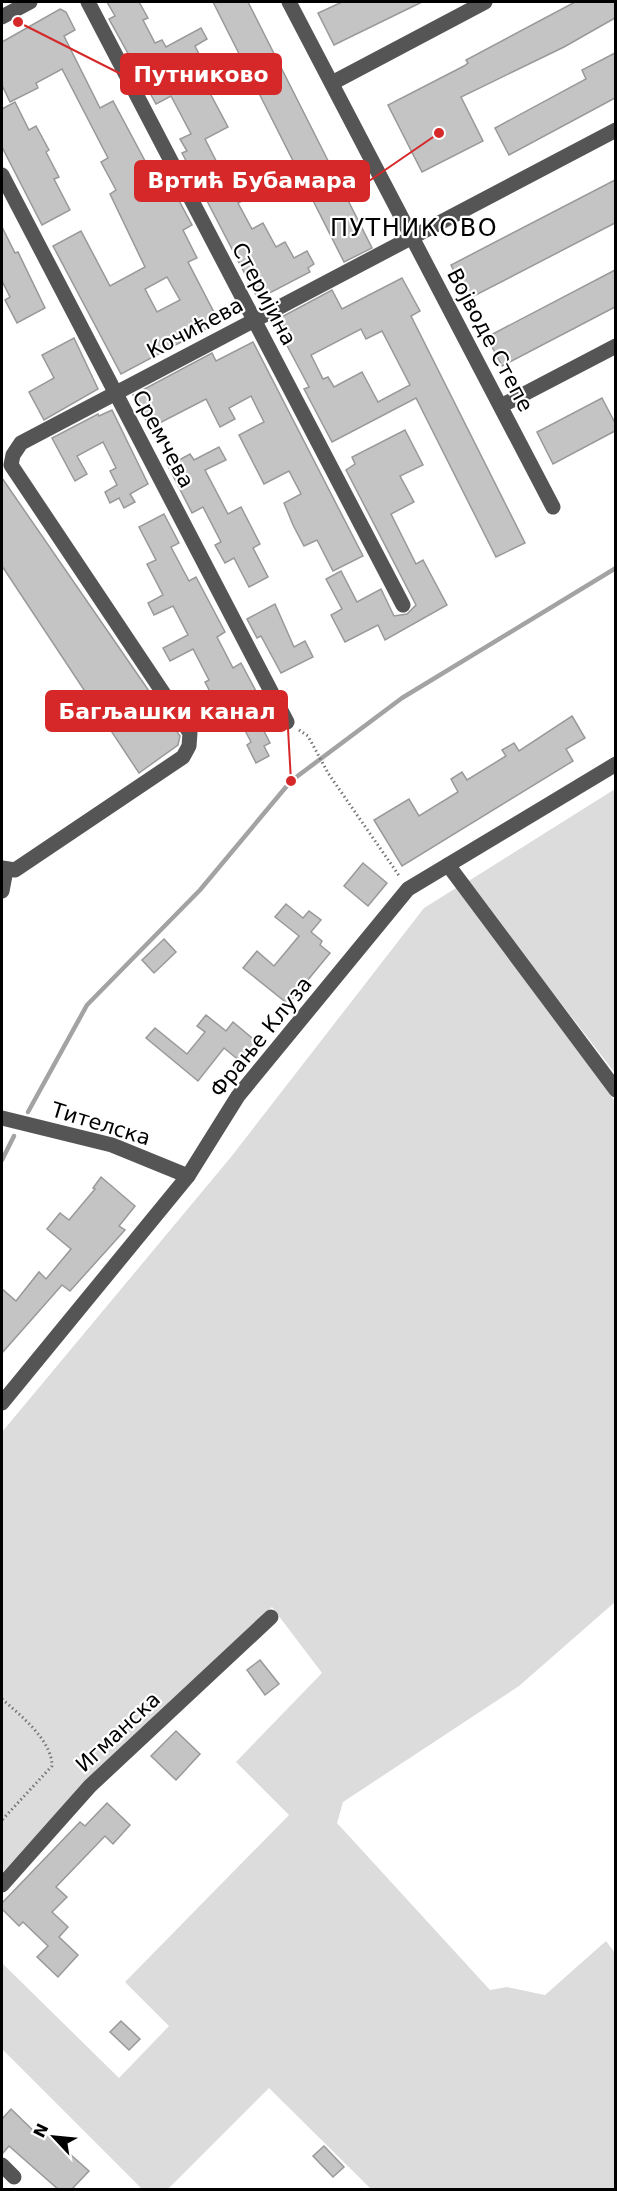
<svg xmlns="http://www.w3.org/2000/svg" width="617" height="2191" viewBox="0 0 617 2191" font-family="'DejaVu Sans',sans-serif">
	<rect width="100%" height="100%" fill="#fff"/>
	<!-- green -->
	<g fill="#dcdcdc">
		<path d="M615 789V1073L467 882Z"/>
		<path d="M456 888 615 1101V1602L519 1686 343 1802 337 1823 490 1990 507 1987 545 1995 606 1941 615 1953V2189H371L269 2088 168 2189H142L2 2049V1963L119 2078 169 2026 125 1982 289 1815 236 1762 322 1673 272 1607C178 1692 87 1779 2 1873V1432L231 1157 424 908Z"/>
	</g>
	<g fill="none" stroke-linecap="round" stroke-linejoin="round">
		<!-- stream -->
		<g stroke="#a3a3a3" stroke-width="4.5">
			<path d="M28 1112 87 1005 200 890 291 781 402 698 616 568"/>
			<path d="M2 1160 14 1136"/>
		</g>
	</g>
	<!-- building -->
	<g fill="#c4c4c4" stroke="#999" stroke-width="1.5" fill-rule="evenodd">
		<path d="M107 2H139L148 18 143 20 155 43 162 40 166 47 201 28 207 39 195 46 210 76 203 80 228 127 205 139 231 190 243 184 250 197 238 203 252 229 263 223 276 247 285 242 294 258 307 251 314 264 308 268 310 272 258 299 182 153 187 151 180 139 191 134 171 96 156 104 109 19 115 16Z"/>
		<path d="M213 2H248L372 248 344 262Z"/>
		<path d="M342 2H422L334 45 318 13Z"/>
		<path d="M575 2H615V18L564 47 461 97 483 141 422 172 388 105 464 66 468 63 466 60Z"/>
		<path d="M60 9 66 12 75 30 64 36 100 108 113 101 151 172 161 167 192 225 183 230 197 258 188 262 219 322 121 374 53 246 81 231 110 286 145 267 110 194 116 190 101 162 108 158 62 69 36 83 38 88 10 102 2 85V42ZM167 277 180 300 157 312 145 289Z"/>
		<path d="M615 53V98L509 155 495 128 586 79 582 70Z"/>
		<path d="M15 102 29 130 36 126 49 150 46 152 59 177 54 179 70 210 42 225 2 147V109Z"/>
		<path d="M615 180V223L468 299 451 265Z"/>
		<path d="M2 227 15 253 18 252 45 308 17 323 5 300 10 297 2 281Z"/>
		<path d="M615 270V307L502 366 487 337Z"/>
		<path d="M402 278 420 311 411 316 525 543 496 557 416 398 332 442 304 389 309 387 274 321 332 290 342 309ZM361 329 366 339 382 331 410 385 378 402 362 372 334 387 328 377 323 379 311 355Z"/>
		<path d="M74 338 98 389 44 420 29 392 54 378 42 355Z"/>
		<path d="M253 342 363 556 333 571 317 540 304 546 293 525 284 503 301 494 289 471 264 484 239 435 264 422 251 396 229 408 235 419 220 427 206 399 150 428 133 395 212 353 216 361Z"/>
		<path d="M602 398 615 423V431L553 464 537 432Z"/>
		<path d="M112 410 148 484 130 494 135 502 124 508 119 498 110 503 105 492 117 485 110 471 116 468 103 442 77 456 87 474 75 481 52 438 98 414 99 416Z"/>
		<path d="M405 430 423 465 400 476 414 502 391 514 416 564 423 560 447 605 385 640 378 625 345 642 331 615 342 609 326 579 341 571 357 602 381 589 394 616 407 614 416 605 346 470 355 464 352 457Z"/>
		<path d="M219 447 226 460 205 470 228 514 241 507 260 544 253 548 268 577 249 587 234 558 225 563 215 545 221 542 203 507 192 513 168 466 190 454 194 460Z"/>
		<path d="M2 478 180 736 178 745 139 773 2 566Z"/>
		<path d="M164 514 179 543 171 547 189 581 196 577 225 632 217 637 233 668 241 663 274 725 264 731 270 743 264 746 269 756 256 763 247 745 251 742 240 721 225 729 218 717 222 715 205 682 209 680 193 649 170 661 163 648 188 635 173 606 154 615 148 603 163 595 147 564 156 560 139 527Z"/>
		<path d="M275 604 294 647 305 641 313 657 281 673 261 636 257 638 247 619Z"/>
		<path d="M572 716 585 738 566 749 573 761 402 866 374 820 409 799 419 816 458 792 451 779 462 772 467 780 506 756 502 750 514 743 519 751Z"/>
		<path d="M363 863 387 883 368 906 344 886Z"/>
		<path d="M286 904 303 918 309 911 321 920 311 932 322 941 320 945 330 953 288 1004 243 968 257 951 274 966 299 936 275 917Z"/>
		<path d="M164 939 176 952 154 973 142 960Z"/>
		<path d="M206 1015 226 1031 233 1022 257 1042 241 1062 224 1048 198 1081 146 1038 155 1028 187 1054 205 1032 197 1026Z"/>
		<path d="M101 1177 135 1206 119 1226 125 1230 70 1291 62 1285 2 1353V1289L16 1301 39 1272 46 1279 71 1249 47 1229 60 1213 69 1220 95 1189 93 1188Z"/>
		<path d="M260 1660 279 1684 265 1695 247 1670Z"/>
		<path d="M176 1731 200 1754 176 1780 151 1756Z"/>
		<path d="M107 1803 130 1825 113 1844 105 1836 56 1887 67 1897 52 1912 68 1927 59 1937 78 1955 58 1977 37 1957 48 1946 23 1922 19 1926 2 1909V1903L80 1822 85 1826Z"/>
		<path d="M121 2021 140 2039 129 2050 110 2032Z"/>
		<path d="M11 2109 40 2137 45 2132 89 2171 71 2190H59L9 2146 2 2154V2119Z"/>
		<path d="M324 2146 344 2167 333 2177 313 2156Z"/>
	</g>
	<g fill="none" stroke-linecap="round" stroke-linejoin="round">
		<!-- path -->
		<g stroke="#777" stroke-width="3" stroke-dasharray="1.5 3" stroke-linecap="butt">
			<path d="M299 730 308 736 328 773 400 877"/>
			<path d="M2 1699C20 1715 52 1740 52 1766L2 1820"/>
		</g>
		<!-- minor -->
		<g stroke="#555" stroke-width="15">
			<path d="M88 2 403 605"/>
			<path d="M289 2 553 507"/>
			<path d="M2 17 30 2"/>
			<path d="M332 83 485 2"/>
			<path d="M2 175 287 722"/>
			<path d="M501 406 616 346"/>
			<path d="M448 865 616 1090"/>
			<path d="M2 868 15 870 183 757 189 746 190 733 11 465 13 455 21 443 616 130"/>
			<path d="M2 891 6 870"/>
			<path d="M2 1118 112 1145 188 1176"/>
			<path d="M2 1403 188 1176 238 1096 408 889 616 764"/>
			<path d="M2 1885 90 1786 271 1617"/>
			<path d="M2 2165 14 2177"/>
		</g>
	</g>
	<g text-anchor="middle" stroke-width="4.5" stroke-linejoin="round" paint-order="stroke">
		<!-- street labels -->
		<g font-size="21" fill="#000" stroke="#fff">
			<text transform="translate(264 294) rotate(62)" y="7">Стеријина</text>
			<text transform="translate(195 328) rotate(-28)" y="7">Кочићева</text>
			<text transform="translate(490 340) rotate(62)" y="7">Војводе Степе</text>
			<text transform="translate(163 439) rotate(62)" y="7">Сремчева</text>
			<text transform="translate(261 1037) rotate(-51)" y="7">Фрање Клуза</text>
			<text transform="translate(101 1124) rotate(17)" y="7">Тителска</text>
			<text transform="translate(118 1732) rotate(-43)" y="7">Игманска</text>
		</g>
		<!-- quarter labels -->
		<g font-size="24" letter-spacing="1.5" fill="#000" stroke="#fff">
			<text x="414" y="236">ПУТНИКОВО</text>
		</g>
	</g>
	<!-- callouts -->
	<path fill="none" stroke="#d62828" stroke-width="2" d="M18 22L121 74M439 133L369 181M291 781L287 711"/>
	<g fill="#d62828" stroke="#fff" stroke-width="2">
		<circle cx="18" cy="22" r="6"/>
		<circle cx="439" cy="133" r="6"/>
		<circle cx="291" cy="781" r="6"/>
	</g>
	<g fill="#d62828" stroke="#d62828" stroke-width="2">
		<rect x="121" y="54" width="160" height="40" rx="6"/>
		<rect x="135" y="161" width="234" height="40" rx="6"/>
		<rect x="46" y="691" width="241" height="40" rx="6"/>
	</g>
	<g font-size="22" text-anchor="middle" font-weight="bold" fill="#fff">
		<text x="201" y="82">Путниково</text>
		<text x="252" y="188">Вртић Бубамара</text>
		<text x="167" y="719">Багљашки канал</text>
	</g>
	<!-- border -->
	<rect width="617" height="2191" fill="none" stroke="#000000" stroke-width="6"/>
	<!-- north arrow -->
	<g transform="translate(54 2137) rotate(296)" stroke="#ffffff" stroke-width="4.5" paint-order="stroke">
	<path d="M0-4.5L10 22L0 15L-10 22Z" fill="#000000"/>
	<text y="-9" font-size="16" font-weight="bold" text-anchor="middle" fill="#000000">N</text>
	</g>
</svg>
